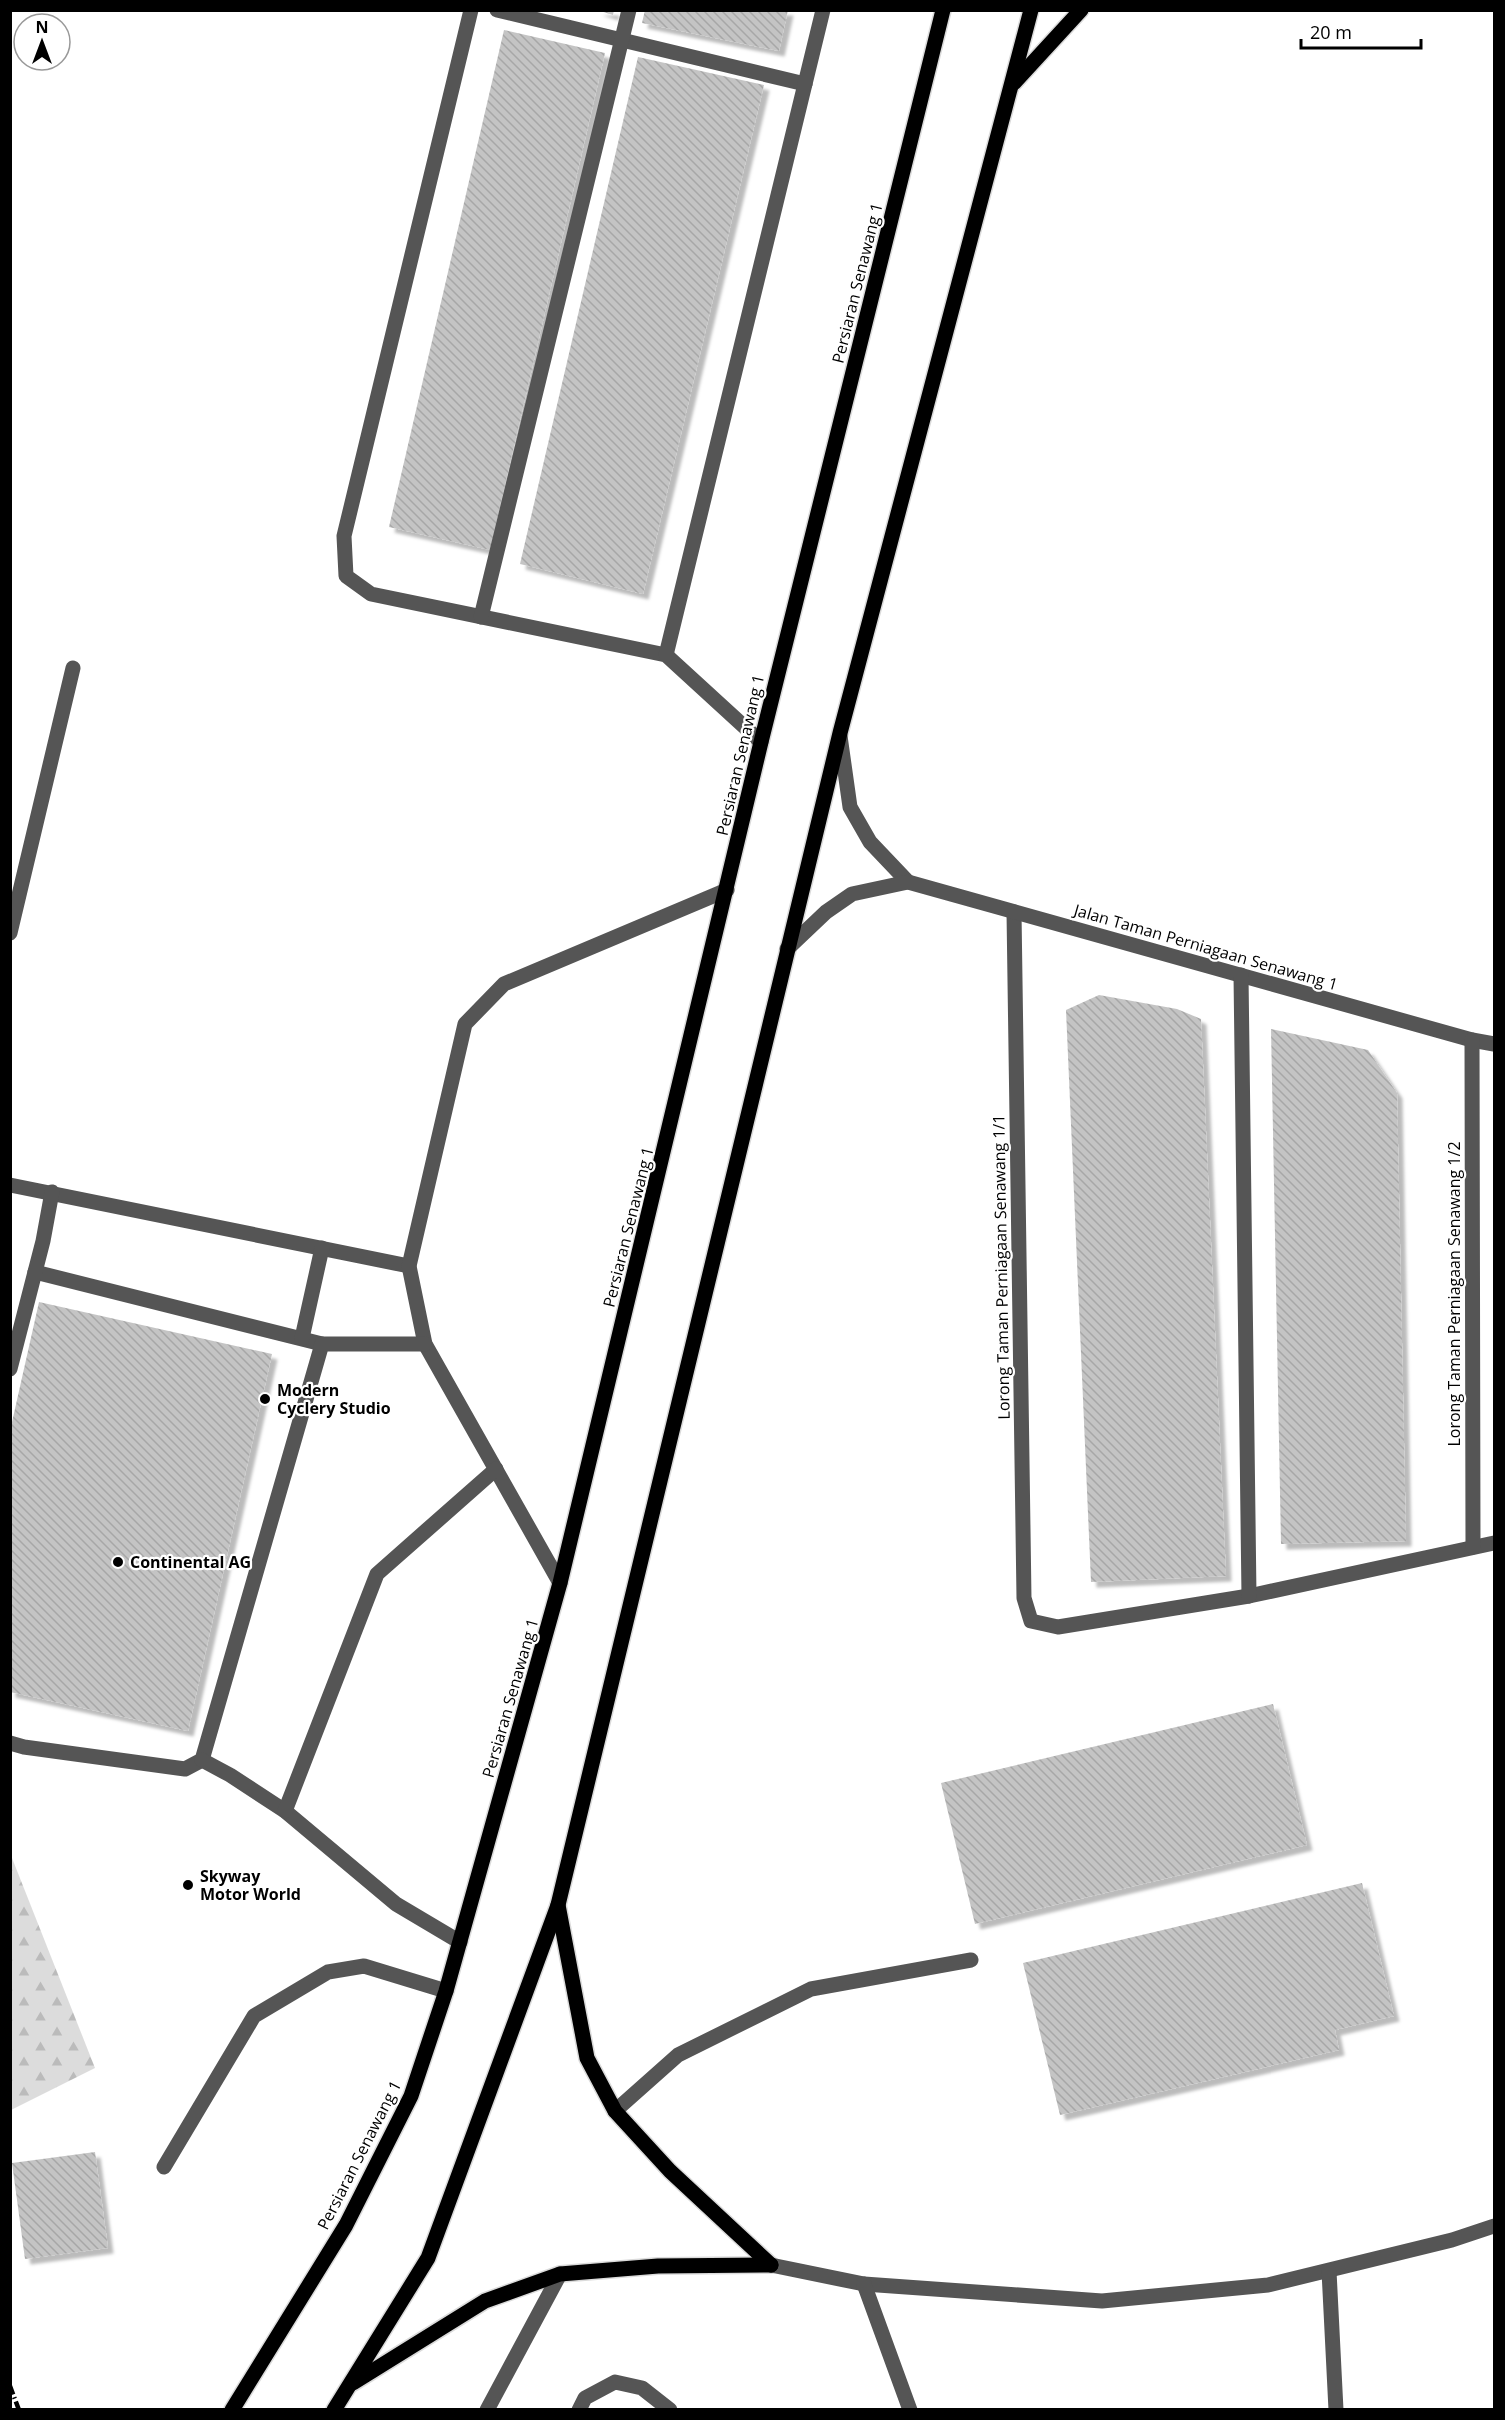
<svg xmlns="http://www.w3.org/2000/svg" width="1505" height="2420" viewBox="0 0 1505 2420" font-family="'Open Sans',sans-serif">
	<defs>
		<pattern id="forest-firs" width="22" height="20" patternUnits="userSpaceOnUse" patternTransform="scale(1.5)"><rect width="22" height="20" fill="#dcdcdc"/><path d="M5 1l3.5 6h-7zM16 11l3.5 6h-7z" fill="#bbb"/></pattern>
		<pattern id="building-back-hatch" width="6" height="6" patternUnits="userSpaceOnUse" patternTransform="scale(1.5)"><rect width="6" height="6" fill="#c4c4c4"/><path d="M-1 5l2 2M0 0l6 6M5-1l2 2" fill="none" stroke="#a7a7a7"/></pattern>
		<filter id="shadow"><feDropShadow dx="5.5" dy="5.5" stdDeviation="1.5" flood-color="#0004"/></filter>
	</defs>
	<rect width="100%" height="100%" fill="#fff"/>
	<!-- forest -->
	<path fill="url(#forest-firs)" d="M10 1853 95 2068 11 2110H10Z"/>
	<!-- building -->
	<g fill="url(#building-back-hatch)" filter="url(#shadow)">
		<path d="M597 10H614L613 15Z"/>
		<path d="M645 10H788L779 51 642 23Z"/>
		<path d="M504 30 605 53 490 550 389 527Z"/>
		<path d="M638 57 764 85 643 594 520 564Z"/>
		<path d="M1099 995 1177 1009 1201 1019 1226 1576 1091 1582 1066 1010Z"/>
		<path d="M1271 1029 1368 1050 1397 1093 1406 1541 1281 1544Z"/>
		<path d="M39 1302 272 1354 188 1731 10 1692V1431Z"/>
		<path d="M1273 1704 1307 1845 975 1924 941 1783Z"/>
		<path d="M1362 1883 1394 2016 1335 2030 1339 2050 1060 2115 1023 1963Z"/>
		<path d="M95 2152 108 2248 25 2259 12 2163Z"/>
	</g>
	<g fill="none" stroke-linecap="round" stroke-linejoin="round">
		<defs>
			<g id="major">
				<path d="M1014 83 1081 10"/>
				<path d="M558 1905 587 2058 615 2111 670 2171 771 2265"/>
				<path d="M353 2383 485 2301 560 2274 658 2266 771 2265"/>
				<path d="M232 2410 346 2225 411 2096 446 1991 560 1583 761 742 943 10"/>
				<path d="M334 2410 428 2258 558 1905 840 733 1031 10"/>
			</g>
		</defs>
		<!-- major casing -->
		<use href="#major" stroke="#dbdbdb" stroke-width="18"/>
		<!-- minor -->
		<g stroke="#555" stroke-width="15">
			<path d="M471 10 344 536 346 576 371 594 666 655 761 742"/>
			<path d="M497 10 805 84"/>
			<path d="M481 617 629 10"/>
			<path d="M666 655 823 10"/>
			<path d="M840 736 850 807 870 842 908 882"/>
			<path d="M1014 912 1024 1598 1031 1621 1058 1627 1249 1596 1494 1543"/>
			<path d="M10 933 73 668"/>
			<path d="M787 949 826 912 852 894 908 882 1472 1040 1494 1044"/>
			<path d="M1241 975 1249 1596"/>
			<path d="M1472 1040 1473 1547"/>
			<path d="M10 1185 409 1266"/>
			<path d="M35 1272 322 1344"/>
			<path d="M302 1338 322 1248"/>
			<path d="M10 1369 43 1241 52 1192"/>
			<path d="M560 1583 425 1344 409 1266 465 1024 504 984 727 890"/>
			<path d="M10 1743 24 1747 185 1769 202 1760 322 1344H425"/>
			<path d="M202 1760 230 1775 285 1811 396 1904 460 1942"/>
			<path d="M285 1811 377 1574 496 1469"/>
			<path d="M615 2111 678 2055 811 1989 971 1960"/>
			<path d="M164 2167 254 2016 328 1972 364 1966 446 1991"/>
			<path d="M771 2265 864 2284 1102 2301 1268 2285 1452 2240 1494 2226"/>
			<path d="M1329 2271 1336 2410"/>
			<path d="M864 2284 910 2410"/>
			<path d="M487 2410 560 2274"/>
			<path d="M579 2410 585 2398 615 2382 642 2388 670 2410"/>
		</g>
		<!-- major -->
		<use href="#major" stroke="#000" stroke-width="15"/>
		<!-- rail -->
		<path stroke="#000" stroke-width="4.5" stroke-dasharray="9 3 1.5 3" stroke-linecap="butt" d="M10 2386 19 2410"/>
	</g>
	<!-- markers -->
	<g fill="#000" stroke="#fff" stroke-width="2">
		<circle cx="265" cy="1399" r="6"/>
		<circle cx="118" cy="1562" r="6"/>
		<circle cx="188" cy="1885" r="6"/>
	</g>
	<g text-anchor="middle" stroke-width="4.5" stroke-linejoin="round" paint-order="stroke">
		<!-- street labels -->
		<g font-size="16" fill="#000" stroke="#fff">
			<text transform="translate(857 283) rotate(-76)" y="6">Persiaran Senawang 1</text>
			<text transform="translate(740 755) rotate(-77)" y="6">Persiaran Senawang 1</text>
			<text transform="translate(1206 947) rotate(16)" y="6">Jalan Taman Perniagaan Senawang 1</text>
			<text transform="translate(628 1227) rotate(-76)" y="6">Persiaran Senawang 1</text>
			<text transform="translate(1001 1267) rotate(-91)" y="6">Lorong Taman Perniagaan Senawang 1/1</text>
			<text transform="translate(1454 1294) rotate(-90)" y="6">Lorong Taman Perniagaan Senawang 1/2</text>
			<text transform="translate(510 1698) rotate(-74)" y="6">Persiaran Senawang 1</text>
			<text transform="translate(359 2155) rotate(-63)" y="6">Persiaran Senawang 1</text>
		</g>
		<!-- poi labels -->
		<g font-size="16" font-weight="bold" fill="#000" stroke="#fff" text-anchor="start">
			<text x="277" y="1396">Modern<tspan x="277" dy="18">Cyclery Studio</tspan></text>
			<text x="130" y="1568">Continental AG</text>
			<text x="200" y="1882">Skyway<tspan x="200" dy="18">Motor World</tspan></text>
		</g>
	</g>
	<!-- border -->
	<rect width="1505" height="2420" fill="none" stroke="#000000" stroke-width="24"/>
	<!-- north arrow -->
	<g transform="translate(42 42)"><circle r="28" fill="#ffffff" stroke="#999999" stroke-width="1.5"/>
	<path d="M0-4.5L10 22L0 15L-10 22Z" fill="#000000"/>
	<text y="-9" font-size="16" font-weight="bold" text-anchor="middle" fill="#000000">N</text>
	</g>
	<!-- scale -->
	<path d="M1301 39v9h120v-9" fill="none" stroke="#000000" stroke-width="3"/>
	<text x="1310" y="39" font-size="18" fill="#000000" stroke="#ffffff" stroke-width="4.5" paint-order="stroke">20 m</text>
</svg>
